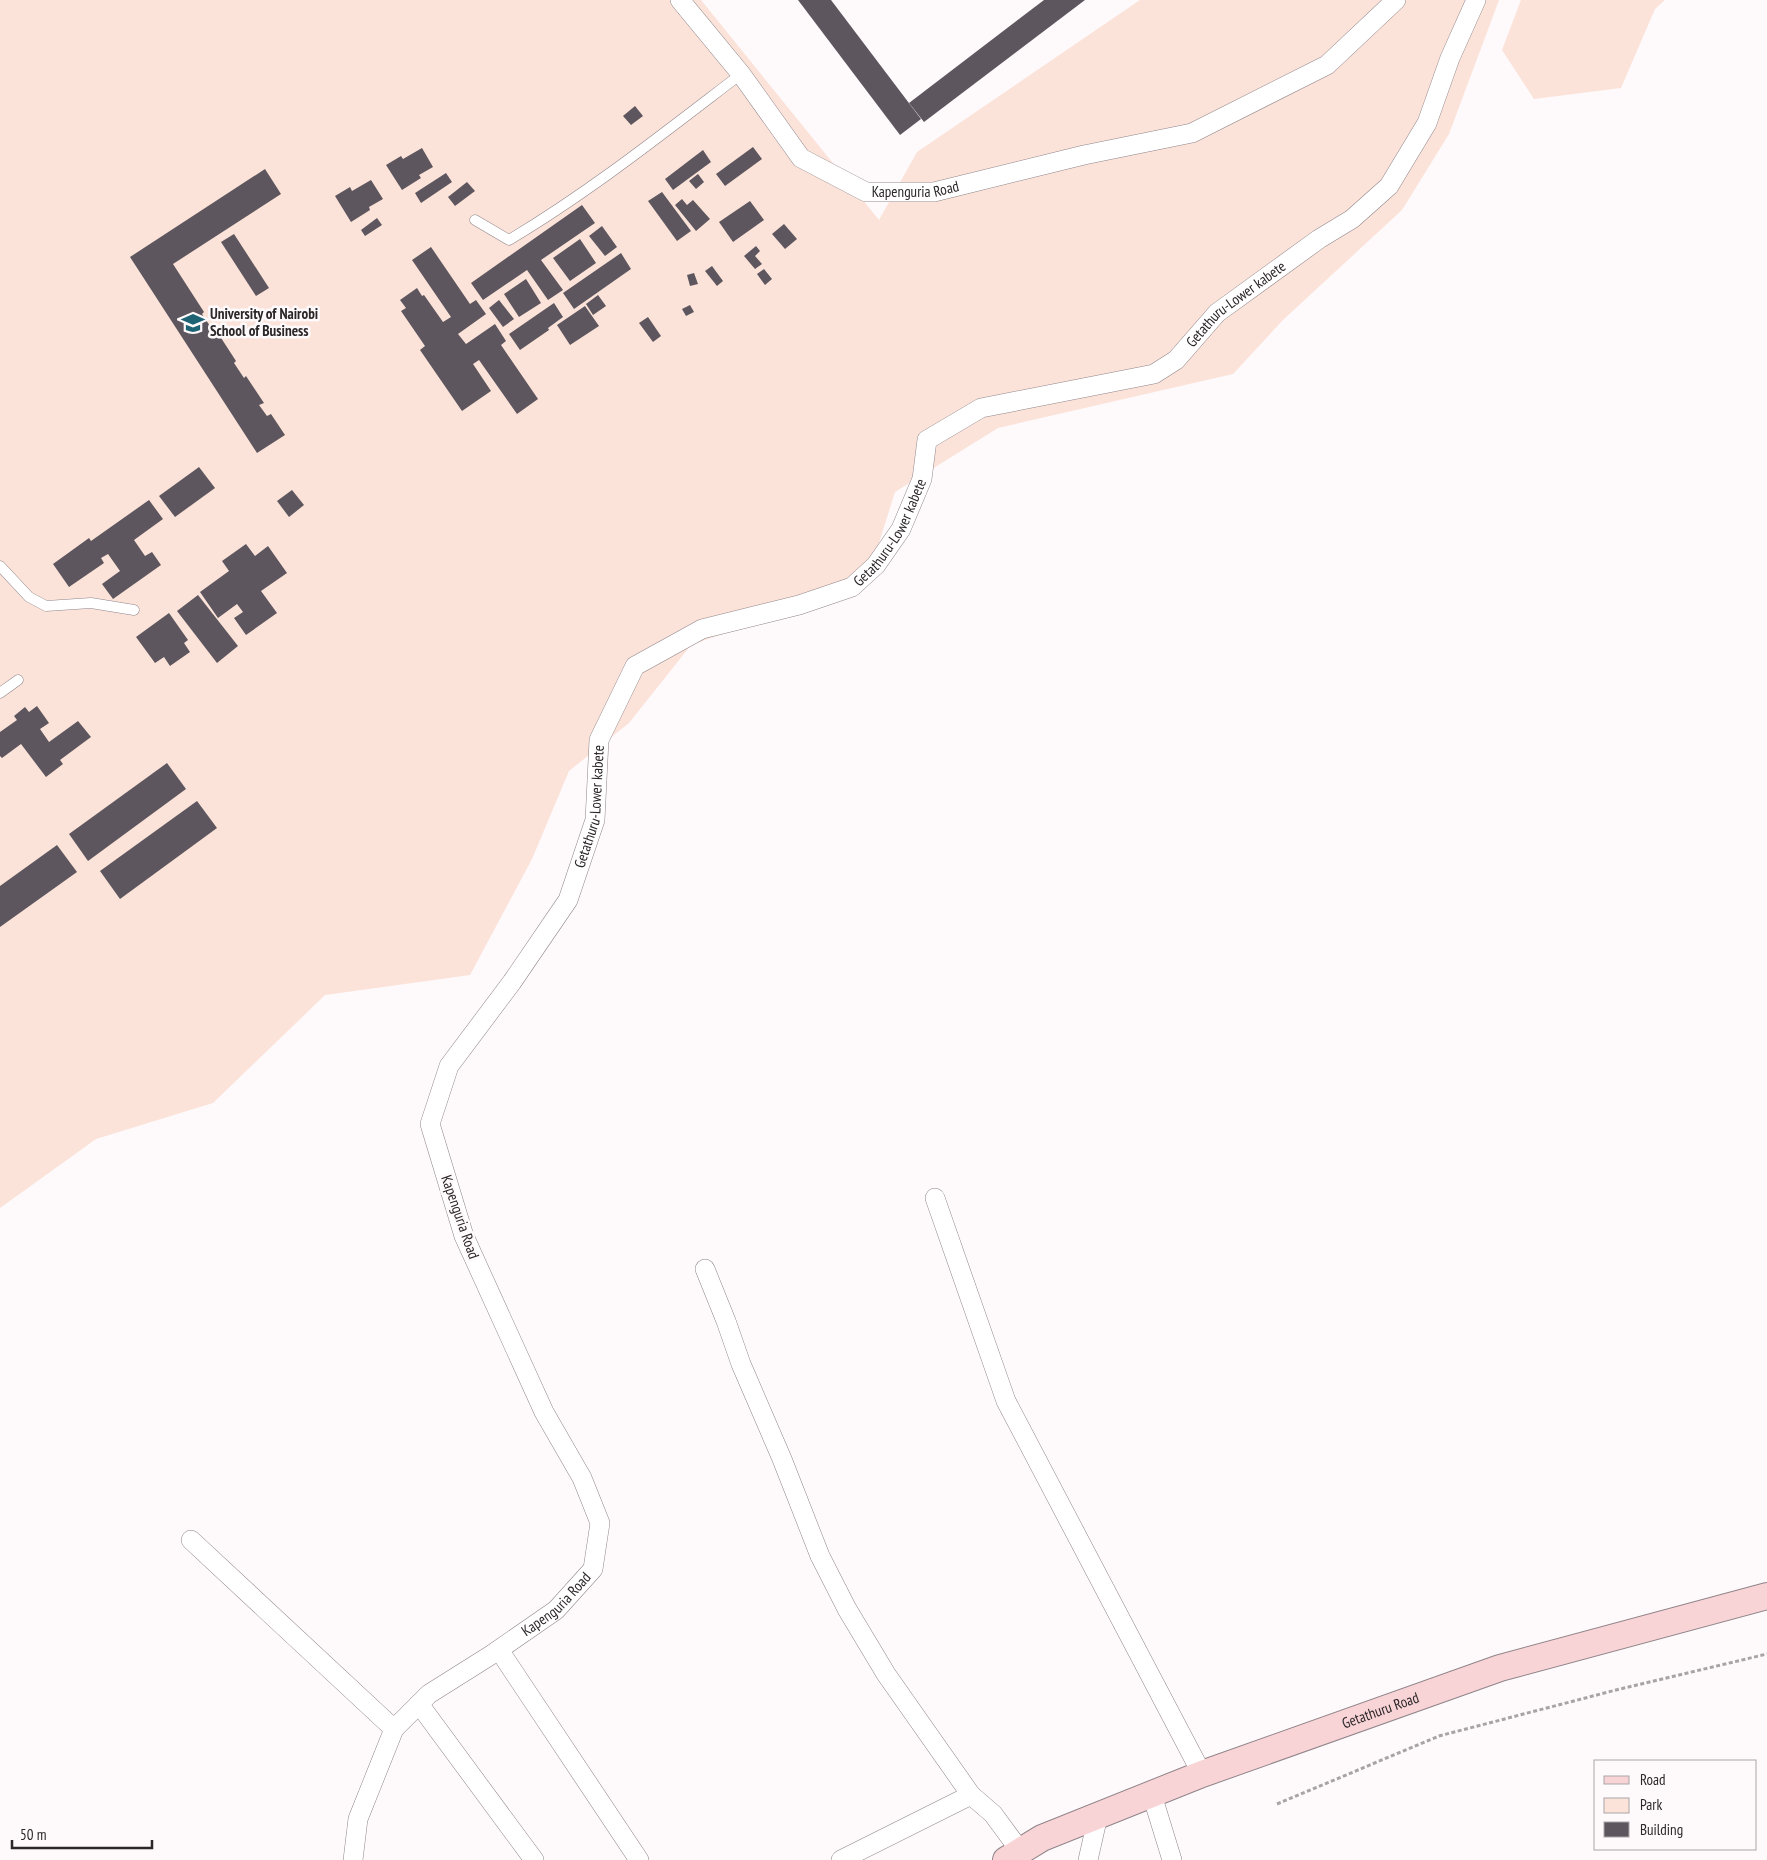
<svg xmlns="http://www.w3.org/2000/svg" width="1767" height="1860" viewBox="0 0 1767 1860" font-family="'PT Sans Narrow',sans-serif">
	<rect width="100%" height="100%" fill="#fef9fb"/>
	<!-- green -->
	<g fill="#fbe3d9">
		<path d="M0 0H701L879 220 917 152 1140 0H1499L1449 134 1402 210 1283 320 1233 374 998 428 895 492 866 584 691 645 629 723 569 771 532 859 470 975 325 995 213 1103 96 1139 0 1208Z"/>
		<path d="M1521 0H1665L1655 9 1621 88 1534 99 1502 50Z"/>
	</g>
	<!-- building -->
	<g fill="#5d565e">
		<path d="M798 0H831L921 119 900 135Z"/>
		<path d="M1044 0H1085L924 122 909 103Z"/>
		<path d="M635 106 643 116 631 125 623 116Z"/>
		<path d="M753 147 762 159 725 186 716 174Z"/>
		<path d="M422 148 433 167 419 175 421 178 402 190 386 165 401 156 403 159Z"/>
		<path d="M703 150 711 162 673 190 665 179Z"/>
		<path d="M265 169 281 194 173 264 204 312 202 314 210 326 212 324 236 361 234 363 244 378 246 376 264 403 259 405 267 416 271 414 285 435 257 453 130 257Z"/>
		<path d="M446 173 452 182 421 203 415 193Z"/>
		<path d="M698 174 704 182 696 189 689 181Z"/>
		<path d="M371 180 383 199 369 207 370 210 351 222 335 196 350 187 352 191Z"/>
		<path d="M467 182 475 191 455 206 448 197Z"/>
		<path d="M662 192 691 231 677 241 648 201Z"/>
		<path d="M682 199 687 205 693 200 710 219 696 231 675 205Z"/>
		<path d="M750 201 764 220 733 242 719 222Z"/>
		<path d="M582 205 595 223 541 260 563 290 548 300 527 270 483 300 471 283Z"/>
		<path d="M377 218 382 225 365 236 361 230Z"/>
		<path d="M784 224 797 239 785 249 772 234Z"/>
		<path d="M602 226 617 247 605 256 589 236Z"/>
		<path d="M234 234 269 288 256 296 221 242Z"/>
		<path d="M580 239 596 263 570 281 553 258Z"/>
		<path d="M756 246 760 251 755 256 762 264 755 269 744 256Z"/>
		<path d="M431 247 470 304 476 300 486 314 458 334 466 344 495 324 506 341 501 345 538 399 517 414 479 360 473 364 491 391 462 411 420 350 425 346 401 311 406 308 400 300 417 288 422 296 424 295 443 322 451 317 412 260Z"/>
		<path d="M621 253 631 269 574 309 563 293Z"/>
		<path d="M712 266 723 281 717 286 705 271Z"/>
		<path d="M764 269 772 279 765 285 757 274Z"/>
		<path d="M694 273 698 284 690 286 687 275Z"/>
		<path d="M526 279 541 303 519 317 504 294Z"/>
		<path d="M598 295 606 306 593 315 586 304Z"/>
		<path d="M499 300 514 319 503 327 489 308Z"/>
		<path d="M554 303 563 317 548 328 549 330 520 350 509 334Z"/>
		<path d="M690 305 694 312 686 316 682 309Z"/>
		<path d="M585 306 599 326 570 345 557 325Z"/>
		<path d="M648 317 661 336 653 342 639 323Z"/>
		<path d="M199 467 215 488 175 517 159 496Z"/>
		<path d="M292 490 304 505 289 517 277 501Z"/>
		<path d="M149 500 163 519 134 540 145 556 152 552 161 565 113 599 102 584 120 571 108 554 101 558 104 563 69 587 53 564 89 538 91 541Z"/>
		<path d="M246 544 255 556 268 546 287 573 261 591 277 613 246 635 234 618 243 612 237 604 218 618 200 592 229 571 222 561Z"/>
		<path d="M198 595 238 646 217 663 177 611Z"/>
		<path d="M169 613 188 640 184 643 190 652 170 666 164 657 155 663 136 637Z"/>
		<path d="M37 706 49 723 40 729 49 742 78 721 91 737 60 760 63 764 46 777 21 744 2 758 0 756V732L17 720 14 716 25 707 29 712Z"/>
		<path d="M167 763 186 789 88 861 69 834Z"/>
		<path d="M197 801 217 828 120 899 100 871Z"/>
		<path d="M57 845 77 872 0 927V886Z"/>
	</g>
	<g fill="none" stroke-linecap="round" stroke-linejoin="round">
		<defs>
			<g id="lane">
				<path d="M475 220 509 240C591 191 665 132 741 74"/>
				<path d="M0 566 29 597 46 606 91 603 134 610"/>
				<path d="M0 693 18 680"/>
			</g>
			<g id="street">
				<path id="s1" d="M680 0 741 74 801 158 866 192H934L1084 155 1192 133 1327 65 1396 0"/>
				<path d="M935 1198 1006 1401 1202 1774"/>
				<path d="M705 1269 726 1321 741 1364 782 1459 820 1556 847 1609 886 1674 971 1795"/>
				<path d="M191 1540 394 1729"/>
				<path d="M499 1650 639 1860"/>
				<path d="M419 1704 534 1860"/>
				<path d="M1152 1795 1172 1860"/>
				<path id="s2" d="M353 1860 358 1819 394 1729 429 1694 491 1655 556 1610 593 1569 600 1523 582 1478 544 1412 464 1236 430 1124 449 1066 512 982 568 900 595 820 599 740 635 666 702 629 799 605 852 587 876 565 901 529 922 479 927 440 981 408 1154 374 1176 360 1217 313 1319 239 1352 219 1389 186 1427 123 1450 58 1476 0"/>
				<path d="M841 1860 971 1795 993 1814 1021 1852"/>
				<path d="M1088 1860 1098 1816"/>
			</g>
			<g id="secondary">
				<path id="s3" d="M1006 1860 1042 1838 1202 1774 1500 1668 1767 1596"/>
			</g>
		</defs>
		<!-- lane casing -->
		<use href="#lane" stroke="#90858a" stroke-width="11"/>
		<!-- street casing -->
		<use href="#street" stroke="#90858a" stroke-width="20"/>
		<!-- secondary casing -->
		<use href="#secondary" stroke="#90858a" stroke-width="28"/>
		<!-- path -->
		<path stroke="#a8a4a6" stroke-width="3" stroke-dasharray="4 2.5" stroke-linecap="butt" d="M1277 1804 1439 1736 1616 1690 1767 1654"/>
		<!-- lane -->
		<use href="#lane" stroke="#fff" stroke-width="10"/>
		<!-- street -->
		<use href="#street" stroke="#fff" stroke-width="19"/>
		<!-- secondary -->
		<use href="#secondary" stroke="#f9d4d7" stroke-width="26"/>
	</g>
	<!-- icons -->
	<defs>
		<symbol id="university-bare" viewBox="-9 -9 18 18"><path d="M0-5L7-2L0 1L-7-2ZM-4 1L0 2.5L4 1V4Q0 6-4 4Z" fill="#1e6374" stroke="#fef9fb" stroke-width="2.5" paint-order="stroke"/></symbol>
	</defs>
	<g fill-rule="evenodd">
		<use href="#university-bare" x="177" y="307" width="32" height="32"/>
	</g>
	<g text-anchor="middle" stroke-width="5" stroke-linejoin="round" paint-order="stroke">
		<!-- street labels -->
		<g font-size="15" fill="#2b2729" stroke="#fef9fb">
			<text dy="5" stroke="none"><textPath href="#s1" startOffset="322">Kapenguria Road</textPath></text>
			<text dy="5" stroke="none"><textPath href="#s2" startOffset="2139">Getathuru-Lower kabete</textPath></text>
			<text dy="5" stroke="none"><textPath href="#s2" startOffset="1689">Getathuru-Lower kabete</textPath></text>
			<text dy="5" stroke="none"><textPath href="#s2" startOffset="1239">Getathuru-Lower kabete</textPath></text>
			<text transform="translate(460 1217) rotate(71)" y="5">Kapenguria Road</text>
			<text dy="5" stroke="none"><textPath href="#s2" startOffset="344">Kapenguria Road</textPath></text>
			<text dy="5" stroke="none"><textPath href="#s3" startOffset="404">Getathuru Road</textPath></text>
		</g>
		<!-- poi labels -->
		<g font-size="15" font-weight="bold" fill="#2b2729" stroke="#fef9fb" text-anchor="start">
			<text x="210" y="319">University of Nairobi<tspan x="210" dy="17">School of Business</tspan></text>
		</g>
	</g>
	<!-- legend -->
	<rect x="1594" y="1760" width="162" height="90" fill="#fef9fb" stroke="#aaa5a7"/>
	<rect x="1604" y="1776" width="25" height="8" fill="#f9d4d7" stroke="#aaa5a7"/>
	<text x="1640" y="1785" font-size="15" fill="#2b2729">Road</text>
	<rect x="1604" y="1798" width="25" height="15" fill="#fbe3d9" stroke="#aaa5a7"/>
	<text x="1640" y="1810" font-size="15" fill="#2b2729">Park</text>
	<rect x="1604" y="1822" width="25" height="15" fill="#5d565e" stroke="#aaa5a7"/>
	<text x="1640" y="1835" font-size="15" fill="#2b2729">Building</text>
	<!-- scale -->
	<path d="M12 1840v8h140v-8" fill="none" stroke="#2b2729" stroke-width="2.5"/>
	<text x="20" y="1840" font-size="15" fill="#2b2729" stroke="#fef9fb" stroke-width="4" paint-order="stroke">50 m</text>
</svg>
